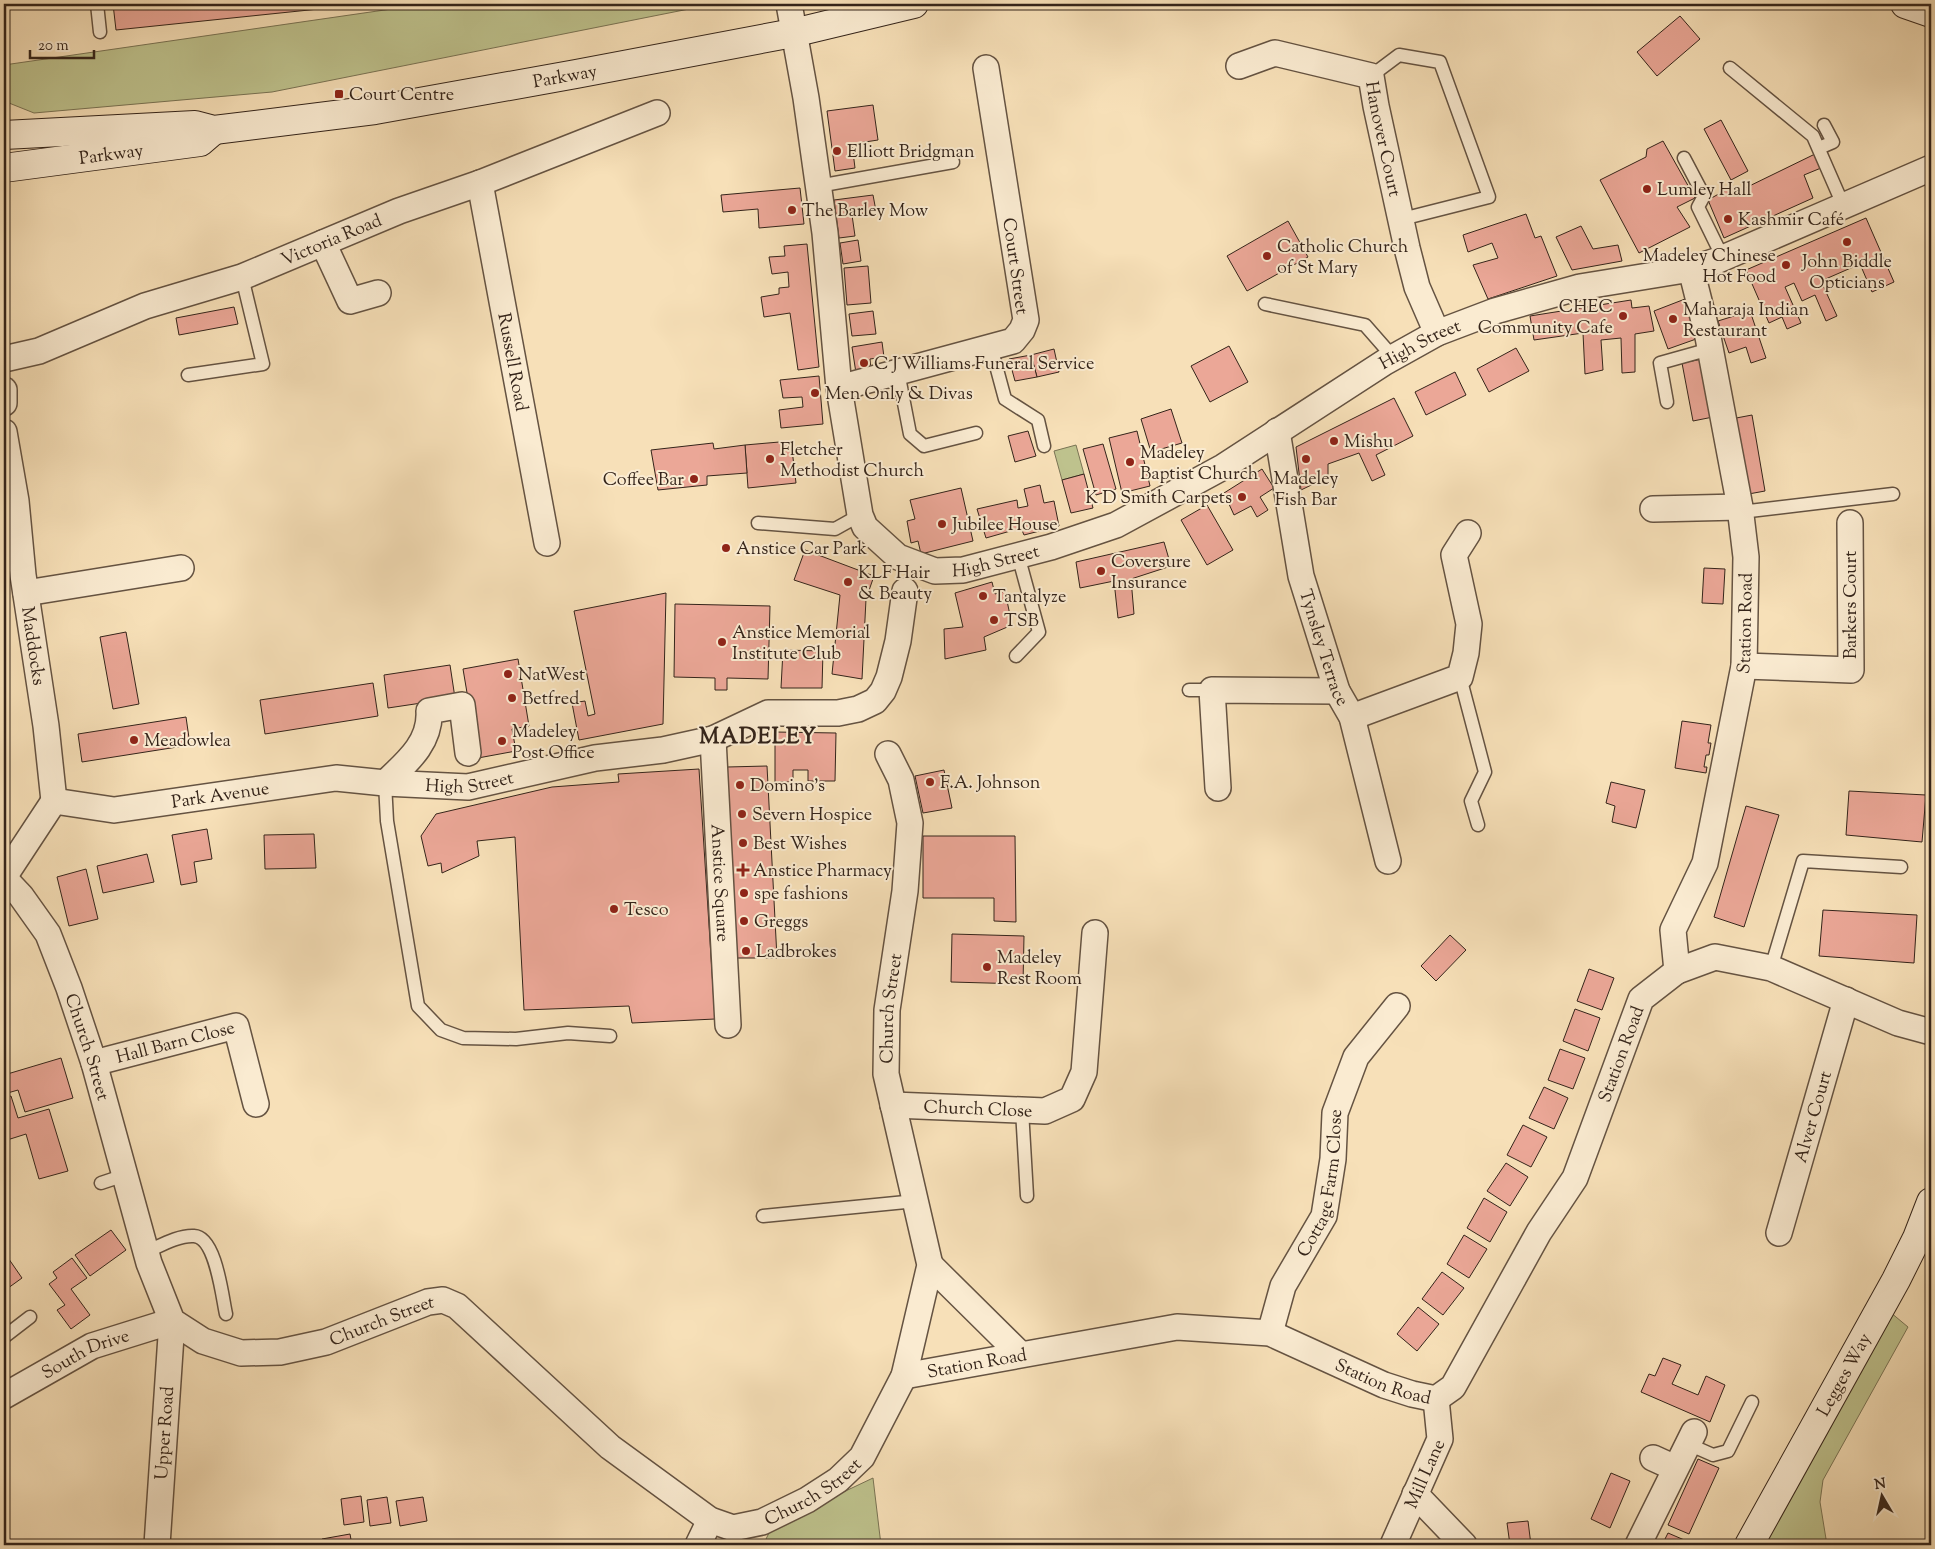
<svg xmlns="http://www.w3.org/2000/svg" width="1935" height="1549" viewBox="0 0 1935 1549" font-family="'Sorts Mill Goudy',serif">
	<rect width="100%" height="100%" fill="#f7e0b8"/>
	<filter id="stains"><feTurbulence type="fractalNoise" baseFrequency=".004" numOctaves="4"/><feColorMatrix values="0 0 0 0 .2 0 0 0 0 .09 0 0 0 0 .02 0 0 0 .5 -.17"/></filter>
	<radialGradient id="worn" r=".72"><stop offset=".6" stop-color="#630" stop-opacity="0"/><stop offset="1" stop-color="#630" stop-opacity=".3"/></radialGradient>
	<!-- green -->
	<g fill="#bec28d" stroke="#797354">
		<path d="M426 4H608V6L618 4H714L272 92 34 113 9 103 4 91V65Z"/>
		<path d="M1076 445 1084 474 1062 480 1054 451Z"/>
		<path d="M1890 1312 1908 1327 1823 1480 1820 1502 1827 1545H1763Z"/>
		<path d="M873 1478 881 1545H763L771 1529 816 1505Z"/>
	</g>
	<!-- building -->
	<g fill="#eba797" stroke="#34241a">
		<path d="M113 4H337L338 7 116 30Z"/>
		<path d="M1680 16 1700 39 1657 76 1637 52Z"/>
		<path d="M873 105 878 140 852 144 855 168 835 171 827 111Z"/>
		<path d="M1721 120 1748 171 1731 180 1704 129Z"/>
		<path d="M1663 141 1695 198 1677 207 1690 227 1639 253 1600 180 1646 157 1647 149Z"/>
		<path d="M1815 154 1821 168 1804 175 1813 198 1724 238 1708 200 1731 187 1735 193Z"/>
		<path d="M800 188 804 224 759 228 758 209 723 212 721 195Z"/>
		<path d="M873 195 876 211 852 215 855 236 839 238 834 200Z"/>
		<path d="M1526 214 1535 238 1541 236 1557 276 1488 299 1473 265 1498 258 1492 243 1468 252 1463 235Z"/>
		<path d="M1866 218 1894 282 1872 292 1860 264 1821 281 1837 316 1826 321 1815 295 1802 301 1794 283 1785 287 1801 323 1787 329 1782 317 1769 323 1746 270Z"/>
		<path d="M1288 221 1308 257 1247 291 1227 256Z"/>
		<path d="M1581 226 1593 249 1618 245 1622 261 1572 270 1556 237Z"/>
		<path d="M858 240 861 261 843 264 840 243Z"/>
		<path d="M807 244 819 367 798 370 790 313 764 317 761 297 779 294V288L789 287 788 272 772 274 769 257 785 256 784 246Z"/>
		<path d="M868 266 871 303 847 305 844 268Z"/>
		<path d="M1685 299 1699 338 1668 349 1654 311Z"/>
		<path d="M1631 300 1632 308 1649 306 1654 331 1635 334V372L1622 373 1621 338 1601 340 1603 370 1585 374 1583 333 1534 340 1530 316Z"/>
		<path d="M234 307 238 324 179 335 176 318Z"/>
		<path d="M873 311 876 334 852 336 849 314Z"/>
		<path d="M1750 311 1766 358 1751 363 1746 347 1729 353 1718 321Z"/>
		<path d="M882 342 884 357 870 359 871 371 856 373 852 347Z"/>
		<path d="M1229 346 1248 382 1210 402 1191 366Z"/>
		<path d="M1516 348 1529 371 1489 392 1477 369Z"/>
		<path d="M1054 349 1059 372 1037 377 1031 355Z"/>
		<path d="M1031 355 1037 377 1015 381 1009 359Z"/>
		<path d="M1702 359 1713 417 1693 421 1682 363Z"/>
		<path d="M1455 372 1466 395 1426 415 1415 392Z"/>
		<path d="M819 376 823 424 781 428 779 410 803 407 802 397 783 398 780 380Z"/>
		<path d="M1394 398 1413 436 1376 455 1385 475 1372 481 1359 453 1328 464V477L1301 490 1296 447Z"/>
		<path d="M1171 409 1182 443 1151 452 1141 419Z"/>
		<path d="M1752 415 1765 491 1743 495 1731 419Z"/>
		<path d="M1028 431 1036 456 1015 462 1008 436Z"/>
		<path d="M1137 431 1150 486 1122 493 1109 438Z"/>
		<path d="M791 441 796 483 748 488 745 445Z"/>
		<path d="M713 443 714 449 745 445 747 473 707 476V485L658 490 651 450Z"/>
		<path d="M1103 444 1116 489 1096 495 1083 449Z"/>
		<path d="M1262 469 1274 488 1260 497 1268 510 1257 517 1251 506 1234 515 1224 493Z"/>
		<path d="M1084 474 1093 508 1071 513 1062 480Z"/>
		<path d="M1040 485 1044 503 1054 501 1059 526 1024 535 1021 528 986 538 977 509 1017 500 1018 508 1028 506 1024 489Z"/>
		<path d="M961 488 973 541 921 554 918 541 911 543 907 521 915 519 910 500Z"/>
		<path d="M1207 505 1233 550 1207 565 1181 520Z"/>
		<path d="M1164 542 1171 566 1131 579 1134 614 1118 618 1114 581 1080 588 1076 562Z"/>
		<path d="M805 550 874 576 866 599 862 679 832 674 840 595 794 580Z"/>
		<path d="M1704 568 1725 569 1723 604 1702 603Z"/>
		<path d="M992 582 995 594 1005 591 1012 625 984 637 986 650 945 659 944 629 963 627 955 593Z"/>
		<path d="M666 593 663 724 579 740 572 703 585 701 588 716 595 714 574 611Z"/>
		<path d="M675 604 770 606 768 679 727 678V690H715V678L674 677Z"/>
		<path d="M126 632 139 704 113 709 100 637Z"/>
		<path d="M783 650 823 651 822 688H781Z"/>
		<path d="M518 659 529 726 512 729 516 751 478 758 463 669Z"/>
		<path d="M450 665 455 698 388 708 384 675Z"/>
		<path d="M373 683 378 716 265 734 260 700Z"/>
		<path d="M186 717 190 745 82 762 78 734Z"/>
		<path d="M1682 721 1711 725 1708 743H1711L1709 755H1706L1704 767H1707L1706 773 1675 768Z"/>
		<path d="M775 732 836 733 835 781H808V770H793V782H775Z"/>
		<path d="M767 766 777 958H734L727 767Z"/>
		<path d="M699 769 715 1019 632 1023 629 1006 524 1010 515 837 477 841 479 856 442 873 441 863 428 866 421 836 436 814 552 787 619 782 618 774Z"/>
		<path d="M944 770 952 808 923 813 915 776Z"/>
		<path d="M1611 782 1645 790 1636 828 1612 822 1615 806 1606 803Z"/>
		<path d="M1849 791 1926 795 1922 842 1846 835Z"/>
		<path d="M1746 806 1779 815 1744 927 1714 917Z"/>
		<path d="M207 829 212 859 194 862 197 882 181 885 172 835Z"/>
		<path d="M314 834 316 868 265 869 264 835Z"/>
		<path d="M923 836H1015L1016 922 994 921V898H923Z"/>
		<path d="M147 854 154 882 103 893 97 866Z"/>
		<path d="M86 869 98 919 69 926 57 877Z"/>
		<path d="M1823 910 1917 915 1914 963 1819 956Z"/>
		<path d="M952 934 1024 936 1023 984 951 982Z"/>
		<path d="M1450 935 1466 950 1436 981 1421 966Z"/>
		<path d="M1589 969 1614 978 1602 1010 1577 1001Z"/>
		<path d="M1575 1009 1600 1018 1588 1051 1563 1041Z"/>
		<path d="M1560 1049 1585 1058 1573 1089 1548 1080Z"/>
		<path d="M61 1058 73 1098 25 1112 18 1090 4 1094V1075Z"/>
		<path d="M1544 1087 1568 1098 1554 1129 1529 1118Z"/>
		<path d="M11 1096 18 1118 49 1109 68 1171 39 1179 26 1134 4 1141V1098Z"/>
		<path d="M1523 1125 1547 1137 1531 1167 1507 1155Z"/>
		<path d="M1506 1163 1528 1177 1510 1206 1487 1191Z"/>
		<path d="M1484 1198 1507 1212 1490 1242 1467 1228Z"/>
		<path d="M111 1230 126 1250 90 1276 75 1255Z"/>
		<path d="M1464 1235 1487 1249 1469 1278 1447 1264Z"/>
		<path d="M4 1252 22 1278 4 1291Z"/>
		<path d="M72 1258 87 1278 71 1289 90 1315 71 1329 57 1310 65 1305 49 1284 57 1278 53 1272Z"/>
		<path d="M1442 1272 1464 1288 1443 1315 1422 1299Z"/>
		<path d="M1418 1307 1439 1324 1417 1351 1397 1334Z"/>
		<path d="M1663 1358 1681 1365 1672 1384 1698 1395 1706 1376 1725 1385 1710 1422 1641 1392 1649 1374 1655 1376Z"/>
		<path d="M1698 1459 1719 1468 1689 1534 1668 1525Z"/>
		<path d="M1611 1473 1630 1481 1610 1528 1591 1519Z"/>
		<path d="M361 1496 364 1522 344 1525 341 1499Z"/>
		<path d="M387 1497 391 1523 370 1526 367 1500Z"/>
		<path d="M423 1497 427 1521 400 1526 396 1501Z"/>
		<path d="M1528 1521 1531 1545H1510L1507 1523Z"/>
		<path d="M1668 1533 1689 1542 1687 1545H1662Z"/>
		<path d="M350 1534 352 1545H323L322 1539Z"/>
	</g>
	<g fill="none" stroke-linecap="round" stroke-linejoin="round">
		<defs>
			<g id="lane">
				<path d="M97 4 100 32"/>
				<path d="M1730 68 1813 136 1844 207"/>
				<path d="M1371 76 1399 55 1440 62 1489 197 1402 219"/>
				<path d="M1819 148 1833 142 1824 125"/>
				<path d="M1684 158 1704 196 1698 207 1723 258"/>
				<path d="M818 186 953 162"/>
				<path d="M1265 304 1365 325 1393 357"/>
				<path d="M991 347 1005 399 1038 420 1044 446"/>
				<path d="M898 372 910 434 924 446 976 433"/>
				<path d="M188 375 263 364 242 277"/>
				<path d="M1667 402 1660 363 1710 349"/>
				<path d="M1741 512 1893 494"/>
				<path d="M758 523 835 529 860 515"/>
				<path d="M1016 656 1039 632 1018 555"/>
				<path d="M1460 677 1485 772 1471 801 1478 825"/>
				<path d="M1189 690H1212"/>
				<path d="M385 783 387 821 418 1006 441 1030 463 1038 516 1039 568 1033 610 1036"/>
				<path d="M1771 968 1803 861 1901 867"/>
				<path d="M1022 1110 1027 1196"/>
				<path d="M101 1183 125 1175"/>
				<path d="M763 1216 916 1201"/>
				<path d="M146 1252C160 1246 178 1235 194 1236 216 1237 222 1296 226 1314"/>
				<path d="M4 1337 30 1317"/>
				<path d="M1688 1444 1713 1455 1728 1451 1752 1402"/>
			</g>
			<g id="street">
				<path id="s1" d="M789 4 806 98 825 233 839 388 860 515 865 527 898 557 935 571 963 570 1051 547 1116 525 1223 467 1385 362 1437 333 1495 311 1580 287 1691 269 1716 261 1931 168"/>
				<path id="s2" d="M1239 66 1275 53 1371 76 1376 106 1407 248 1417 287 1437 333"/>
				<path id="s3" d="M480 183 547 543"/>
				<path d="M323 243 350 301 378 293"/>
				<path id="s4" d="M4 359 39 351 145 306 242 277 399 211 480 183 657 113"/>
				<path d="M839 388 1013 341 1022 330 1026 320 986 68"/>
				<path d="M4 390V403"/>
				<path id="s5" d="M1277 431 1301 576 1337 691 1352 717 1388 861"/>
				<path id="s6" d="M4 432 16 501 23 575 46 726 54 801"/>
				<path d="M1653 509 1740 507"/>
				<path d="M26 593 181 568"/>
				<path d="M1744 666 1851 670 1850 523"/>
				<path d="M1352 717 1460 677 1466 653 1469 624 1454 555 1468 533"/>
				<path id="s7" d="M713 739 728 1025"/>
				<path d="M385 783C406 763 431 743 429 711L462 705 468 753"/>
				<path d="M1218 788 1212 690 1337 691"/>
				<path id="s8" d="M54 801 114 810 336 778 385 783 468 787 595 758 663 750 713 739 768 713H838L858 709 875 701 883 691 889 677 898 641 905 591"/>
				<path d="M4 877 54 801"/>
				<path id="s9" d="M4 878 21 896 48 934 69 988 94 1063 149 1263 172 1321 203 1341 241 1353 280 1352 326 1342 428 1302 443 1300 457 1306 610 1447 710 1520 733 1528 762 1522 807 1500 838 1480 862 1457 904 1376 930 1265 886 1074 887 1010 905 891 910 823 901 780 888 754"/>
				<path id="s10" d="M1677 971 1673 930 1705 863 1744 666 1746 557 1740 507 1708 337 1691 269"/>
				<path id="s11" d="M94 1063 236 1026 256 1104"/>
				<path id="s12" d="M893 1105 1045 1111 1072 1099 1084 1072 1095 933"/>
				<path id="s13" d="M1779 1233 1846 1000"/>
				<path d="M930 1265 1020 1354"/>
				<path id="s14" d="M1270 1333 1283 1286 1324 1216 1333 1159 1335 1113 1356 1057 1397 1006"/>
				<path id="s15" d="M904 1376 1177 1327 1270 1333 1384 1385 1412 1394 1436 1399 1453 1387 1539 1232 1575 1178 1641 999 1677 971 1715 957 1771 968 1898 1023 1931 1032"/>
				<path id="s16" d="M4 1396 92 1346 172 1321 157 1545"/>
				<path d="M1653 1458 1675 1468"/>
				<path d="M1415 1494 1464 1545"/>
				<path d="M698 1545 710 1520"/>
				<path id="s17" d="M1393 1545 1440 1439 1436 1399"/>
				<path d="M1638 1545 1694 1432"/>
			</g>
			<g id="secondary">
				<path d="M1905 4 1931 13"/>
				<path id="s18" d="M4 135 195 125 214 130 375 110 576 74 793 33 914 4"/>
				<path id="s19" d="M4 168 200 142 214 130"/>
				<path id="s20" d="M1749 1545 1896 1280 1917 1238 1931 1202"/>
			</g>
		</defs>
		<!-- lane casing -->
		<use href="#lane" stroke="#655342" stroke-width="15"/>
		<!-- street casing -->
		<use href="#street" stroke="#655342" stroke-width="28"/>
		<!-- secondary casing -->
		<use href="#secondary" stroke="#34241a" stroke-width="30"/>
		<!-- lane -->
		<use href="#lane" stroke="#faebd1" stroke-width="12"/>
		<!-- street -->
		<use href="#street" stroke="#faebd1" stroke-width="25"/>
		<!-- secondary -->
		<use href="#secondary" stroke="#faebd1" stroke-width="28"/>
	</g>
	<!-- markers -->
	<g fill="#8f2418" stroke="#faebd1" stroke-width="2">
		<rect x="334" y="89" width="10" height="10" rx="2.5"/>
		<circle cx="837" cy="151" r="5"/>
		<circle cx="1647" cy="189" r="5"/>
		<circle cx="792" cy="210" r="5"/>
		<circle cx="1728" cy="219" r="5"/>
		<circle cx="1847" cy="242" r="5"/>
		<circle cx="1267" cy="256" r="5"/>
		<circle cx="1786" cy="265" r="5"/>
		<circle cx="1623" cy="316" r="5"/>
		<circle cx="1673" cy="319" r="5"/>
		<circle cx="864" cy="363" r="5"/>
		<circle cx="815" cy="393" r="5"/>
		<circle cx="1334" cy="441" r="5"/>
		<circle cx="770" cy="459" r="5"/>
		<circle cx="1306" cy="459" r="5"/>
		<circle cx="1130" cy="462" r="5"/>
		<circle cx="694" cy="479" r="5"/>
		<circle cx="1242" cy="497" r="5"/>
		<circle cx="942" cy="524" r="5"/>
		<circle cx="726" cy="548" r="5"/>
		<circle cx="1101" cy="571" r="5"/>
		<circle cx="848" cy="582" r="5"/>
		<circle cx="983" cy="596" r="5"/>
		<circle cx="994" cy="620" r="5"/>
		<circle cx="722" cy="642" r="5"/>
		<circle cx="508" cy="674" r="5"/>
		<circle cx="512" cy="698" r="5"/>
		<circle cx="134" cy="740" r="5"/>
		<circle cx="502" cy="741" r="5"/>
		<circle cx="930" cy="782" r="5"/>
		<circle cx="740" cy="785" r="5"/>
		<circle cx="742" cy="814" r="5"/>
		<circle cx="743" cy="843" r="5"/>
		<path d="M740.5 862.5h5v5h5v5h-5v5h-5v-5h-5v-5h5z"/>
		<circle cx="744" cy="893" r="5"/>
		<circle cx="614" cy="909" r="5"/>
		<circle cx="744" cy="921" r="5"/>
		<circle cx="746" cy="951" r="5"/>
		<circle cx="987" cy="967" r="5"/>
	</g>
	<g text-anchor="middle" stroke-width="4" stroke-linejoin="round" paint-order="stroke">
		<!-- street labels -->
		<g font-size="18" fill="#34241a" stroke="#faebd1">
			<text dy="6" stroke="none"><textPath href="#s18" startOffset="566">Parkway</textPath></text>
			<text dy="6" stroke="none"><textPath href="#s2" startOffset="201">Hanover Court</textPath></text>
			<text dy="6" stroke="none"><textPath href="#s19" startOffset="108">Parkway</textPath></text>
			<text dy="6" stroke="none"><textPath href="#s4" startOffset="349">Victoria Road</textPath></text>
			<text transform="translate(1016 266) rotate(82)" y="6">Court Street</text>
			<text dy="6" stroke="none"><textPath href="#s1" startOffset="1155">High Street</textPath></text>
			<text dy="6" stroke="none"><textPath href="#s3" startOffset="182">Russell Road</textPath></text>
			<text dy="6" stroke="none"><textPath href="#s1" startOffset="675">High Street</textPath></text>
			<text transform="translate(1850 605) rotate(-90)" y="6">Barkers Court</text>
			<text dy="6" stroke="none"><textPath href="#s10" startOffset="359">Station Road</textPath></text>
			<text dy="6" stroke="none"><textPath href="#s6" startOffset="216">Maddocks</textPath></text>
			<text dy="6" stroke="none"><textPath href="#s5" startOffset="222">Tynsley Terrace</textPath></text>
			<text dy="6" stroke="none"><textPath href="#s8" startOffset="419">High Street</textPath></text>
			<text dy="6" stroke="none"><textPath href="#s8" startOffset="168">Park Avenue</textPath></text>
			<text dy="6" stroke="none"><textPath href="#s7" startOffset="144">Anstice Square</textPath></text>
			<text dy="6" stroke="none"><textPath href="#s9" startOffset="1754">Church Street</textPath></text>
			<text dy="6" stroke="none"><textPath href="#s11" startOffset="84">Hall Barn Close</textPath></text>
			<text dy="6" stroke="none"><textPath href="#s9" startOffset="191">Church Street</textPath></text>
			<text dy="6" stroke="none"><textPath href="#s15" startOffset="945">Station Road</textPath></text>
			<text dy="6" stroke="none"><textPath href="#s12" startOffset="85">Church Close</textPath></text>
			<text dy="6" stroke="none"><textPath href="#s13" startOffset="121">Alver Court</textPath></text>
			<text dy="6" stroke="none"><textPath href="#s14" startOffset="161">Cottage Farm Close</textPath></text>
			<text dy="6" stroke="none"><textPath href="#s9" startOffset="701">Church Street</textPath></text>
			<text dy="6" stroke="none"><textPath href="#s16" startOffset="92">South Drive</textPath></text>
			<text dy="6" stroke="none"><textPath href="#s15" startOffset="74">Station Road</textPath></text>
			<text dy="6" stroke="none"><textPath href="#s20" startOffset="195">Legges Way</textPath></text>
			<text dy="6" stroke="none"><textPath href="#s15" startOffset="494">Station Road</textPath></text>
			<text transform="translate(164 1433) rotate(-86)" y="6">Upper Road</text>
			<text dy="6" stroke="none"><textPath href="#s17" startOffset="78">Mill Lane</textPath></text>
			<text dy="6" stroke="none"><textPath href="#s9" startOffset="1226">Church Street</textPath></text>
		</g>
		<!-- poi labels -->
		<g font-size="18" fill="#34241a" stroke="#faebd1" text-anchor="start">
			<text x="349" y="100">Court Centre</text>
			<text x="847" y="157">Elliott Bridgman</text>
			<text x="1657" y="195">Lumley Hall</text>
			<text x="802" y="216">The Barley Mow</text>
			<text x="1738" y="225">Kashmir Café</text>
			<text x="1277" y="252">Catholic Church<tspan x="1277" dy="21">of St Mary</tspan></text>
			<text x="1776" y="261" text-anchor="end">Madeley Chinese<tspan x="1776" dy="21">Hot Food</tspan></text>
			<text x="1847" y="267" text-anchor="middle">John Biddle<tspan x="1847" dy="21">Opticians</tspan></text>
			<text x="1613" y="312" text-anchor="end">CHEC<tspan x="1613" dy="21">Community Cafe</tspan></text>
			<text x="1683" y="315">Maharaja Indian<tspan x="1683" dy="21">Restaurant</tspan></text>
			<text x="874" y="369">C J Williams Funeral Service</text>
			<text x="825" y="399">Men Only &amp; Divas</text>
			<text x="1344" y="447">Mishu</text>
			<text x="780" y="455">Fletcher<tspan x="780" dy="21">Methodist Church</tspan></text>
			<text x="1140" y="458">Madeley<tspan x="1140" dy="21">Baptist Church</tspan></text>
			<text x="1306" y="484" text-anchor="middle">Madeley<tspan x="1306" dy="21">Fish Bar</tspan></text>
			<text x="684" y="485" text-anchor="end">Coffee Bar</text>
			<text x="1232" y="503" text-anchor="end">K D Smith Carpets</text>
			<text x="952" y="530">Jubilee House</text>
			<text x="736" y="554">Anstice Car Park</text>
			<text x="1111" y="567">Coversure<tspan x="1111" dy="21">Insurance</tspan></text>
			<text x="858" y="578">KLF Hair<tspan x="858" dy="21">&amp; Beauty</tspan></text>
			<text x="993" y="602">Tantalyze</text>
			<text x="1004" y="626">TSB</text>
			<text x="732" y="638">Anstice Memorial<tspan x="732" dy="21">Institute Club</tspan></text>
			<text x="518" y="680">NatWest</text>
			<text x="522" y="704">Betfred</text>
			<text x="512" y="737">Madeley<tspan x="512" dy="21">Post Office</tspan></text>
			<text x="144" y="746">Meadowlea</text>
			<text x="940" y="788">F.A. Johnson</text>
			<text x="750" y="791">Domino's</text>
			<text x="752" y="820">Severn Hospice</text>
			<text x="753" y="849">Best Wishes</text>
			<text x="753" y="876">Anstice Pharmacy</text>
			<text x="754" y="899">spe fashions</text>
			<text x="624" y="915">Tesco</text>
			<text x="754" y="927">Greggs</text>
			<text x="756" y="957">Ladbrokes</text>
			<text x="997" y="963">Madeley<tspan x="997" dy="21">Rest Room</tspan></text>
		</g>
		<!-- district labels -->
		<g font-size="22" font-weight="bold" letter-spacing="1" fill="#34241a" stroke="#faebd1">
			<text x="758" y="743">MADELEY</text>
		</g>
	</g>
	<!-- margin -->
	<rect width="1935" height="1549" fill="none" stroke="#f7e0b8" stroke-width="20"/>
	<rect x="5" y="5" width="1925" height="1539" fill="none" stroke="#34241a" stroke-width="2.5"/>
	<rect x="10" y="10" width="1915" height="1529" fill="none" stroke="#34241a"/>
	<!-- north arrow -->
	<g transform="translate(1882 1496) rotate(351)" stroke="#faebd1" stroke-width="4" paint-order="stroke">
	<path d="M0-4L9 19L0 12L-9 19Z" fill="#34241a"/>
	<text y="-8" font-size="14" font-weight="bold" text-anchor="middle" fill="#34241a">N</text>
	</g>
	<!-- scale -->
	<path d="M30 50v8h64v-8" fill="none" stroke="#34241a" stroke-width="2.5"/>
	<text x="38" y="50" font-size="15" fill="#34241a" stroke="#faebd1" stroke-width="4" paint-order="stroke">20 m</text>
	<rect width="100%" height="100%" filter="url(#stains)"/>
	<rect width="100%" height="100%" fill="url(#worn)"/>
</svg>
